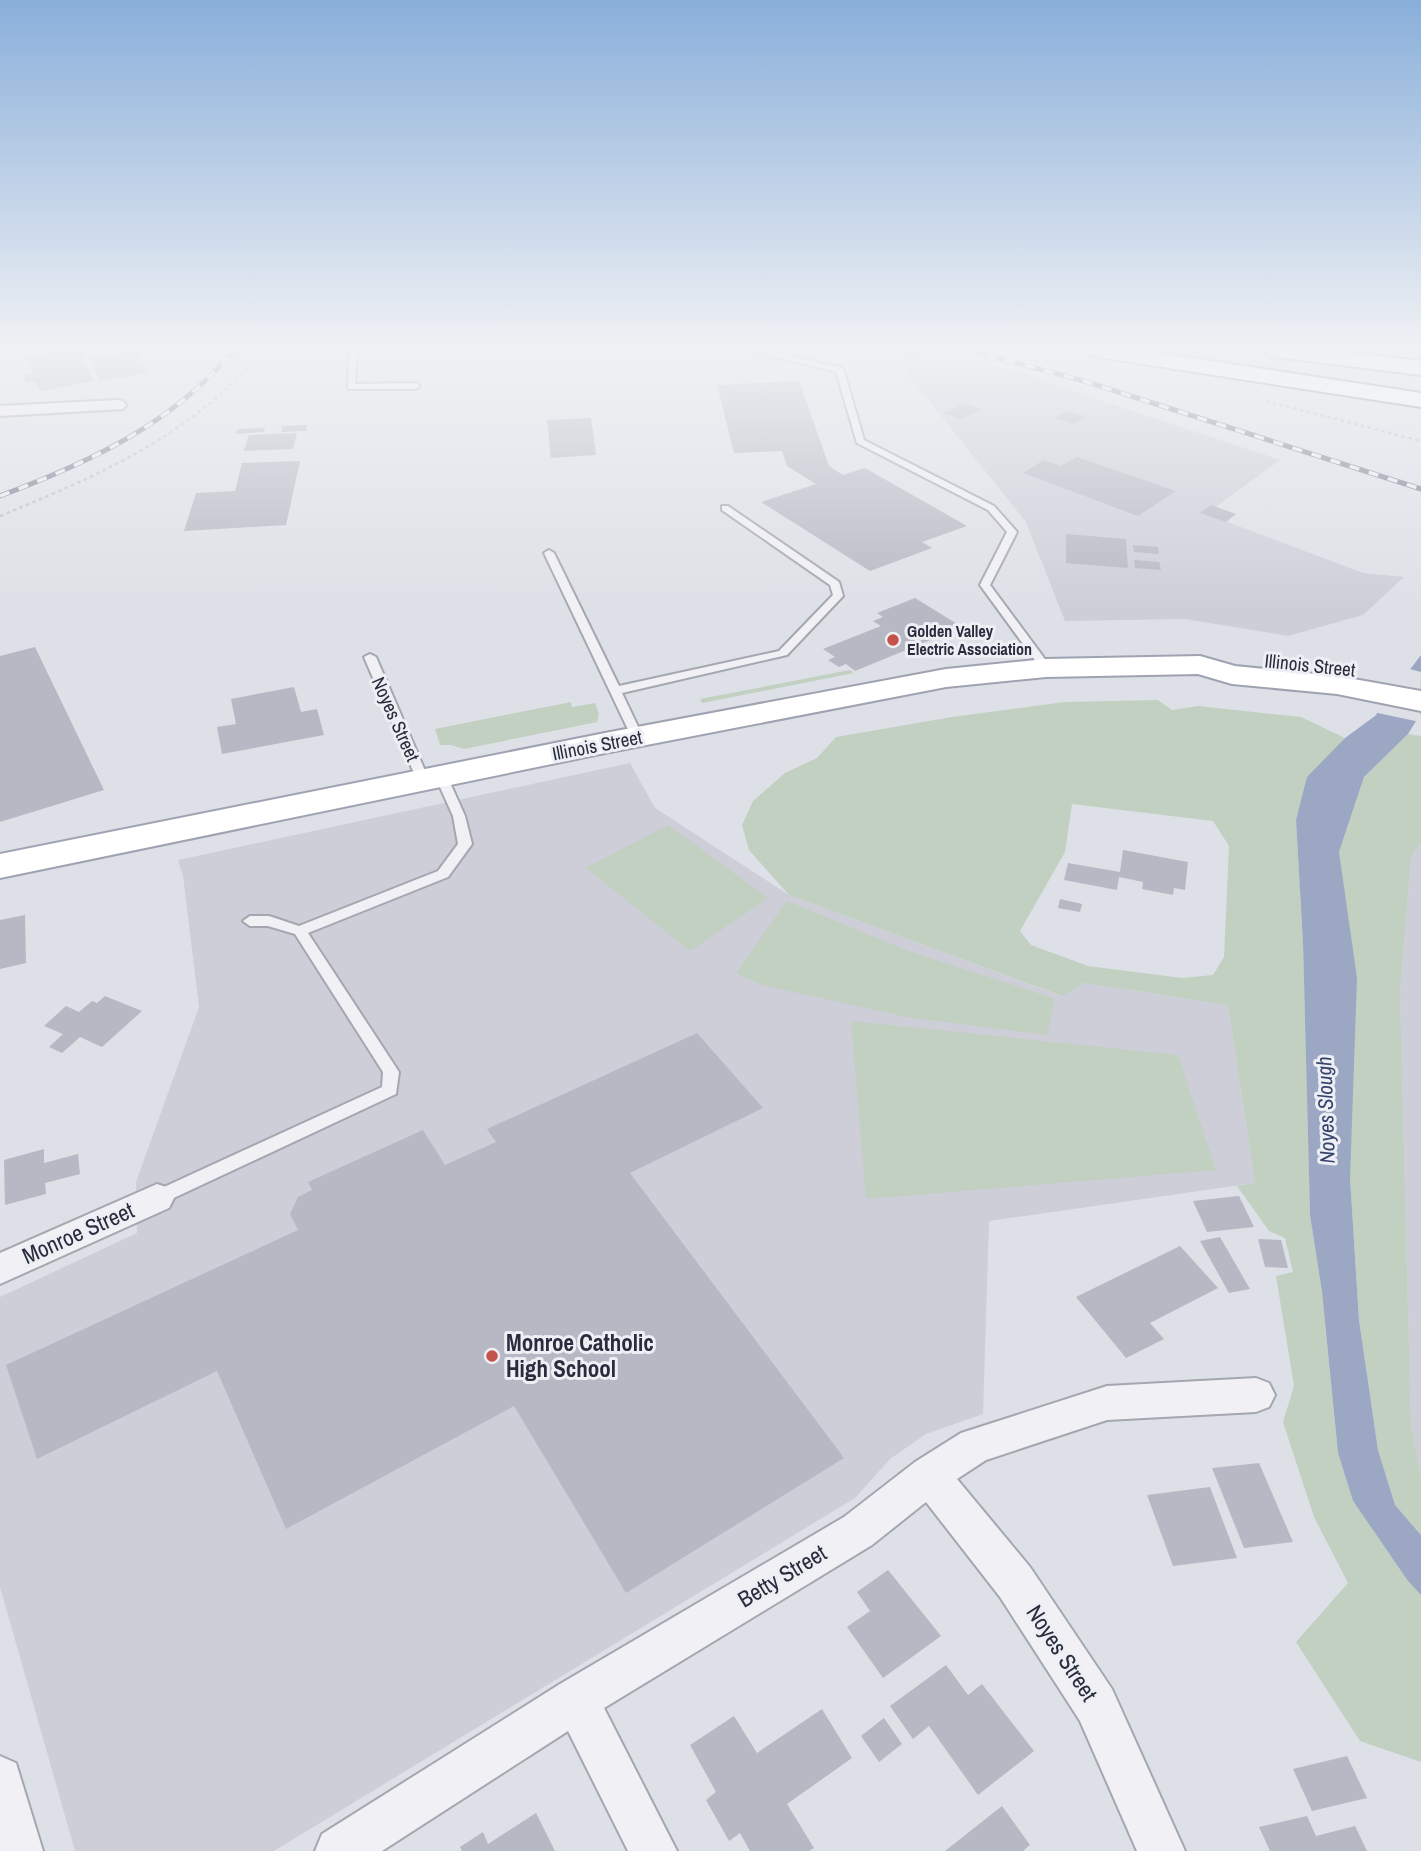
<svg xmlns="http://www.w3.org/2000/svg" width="1421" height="1851" viewBox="0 0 1421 1851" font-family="'Archivo Narrow',sans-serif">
	<rect width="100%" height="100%" fill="#dee0e7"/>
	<!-- built -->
	<g fill="#cdced8">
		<path d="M998 366 1280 460 1206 514 1363 573 1404 577 1363 615 1288 636 1185 619 1065 621 1026 522 902 367Z"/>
		<path d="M630 763 655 808 789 895 1061 996 1084 983 1228 1005 1255 1183 989 1221 983 1414 926 1434 890 1459 855 1498 274 1851H75L0 1587V1297L137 1233 136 1182 199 1007 183 876 178 860Z"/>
		<path d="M1421 842V1476L1411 1425 1400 993 1411 857Z"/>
	</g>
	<!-- green -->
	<g fill="#c1d0c0" fill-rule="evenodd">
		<path d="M850 670 854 673 702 703 700 699Z"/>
		<path d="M1158 700 1172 710 1198 706 1301 717 1345 738 1308 777 1296 820 1303 943 1310 1215 1322 1292 1338 1453 1353 1501 1408 1581 1421 1595V1762L1360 1741 1296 1642 1348 1583 1314 1517 1283 1422 1294 1386 1276 1276 1293 1272 1285 1238 1269 1231 1237 1186 1255 1183 1228 1005 1084 983 1062 996 789 895 749 850 742 825 753 801 785 773 817 758 836 737 952 717 1065 702ZM1072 804 1213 821 1229 846 1224 957 1213 975 1182 978 1088 966 1031 945 1020 931 1065 852Z"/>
		<path d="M571 702 572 707 595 703 599 714 597 722 464 749 451 745H440L435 729Z"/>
		<path d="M1408 734 1421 736V842L1411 857 1400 993 1411 1425 1421 1476V1535L1395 1505 1378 1450 1359 1320 1350 1178 1339 852 1364 777Z"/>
		<path d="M668 825 768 898 690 951 586 868Z"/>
		<path d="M787 901 906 950 1055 999 1047 1035 907 1017 762 985 736 973Z"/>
		<path d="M851 1021 1178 1055 1216 1170 866 1199Z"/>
	</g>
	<!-- water -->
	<path fill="#9ca7c4" d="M1421 655V713L1408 734 1364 777 1339 852 1357 978 1350 1178 1359 1320 1378 1450 1395 1505 1421 1535V1595L1408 1581 1353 1501 1338 1453 1322 1292 1310 1215 1303 943 1296 820 1307 777 1345 738 1375 716Z"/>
	<!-- pier -->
	<path fill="#dee0e7" d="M1406 668 1421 672 1420 722 1373 712Z"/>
	<!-- building -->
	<g fill="#b6b8c3">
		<path d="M63 350H79L94 381 40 391 36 382 26 383 23 375 33 373 26 356Z"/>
		<path d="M136 350 148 373 100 381 89 357Z"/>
		<path d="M799 381 829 466 843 475 865 468 967 526 922 542 932 548 870 571 761 502 816 484 787 466 782 451 734 453 717 385Z"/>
		<path d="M965 403 982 410 962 419 944 413Z"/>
		<path d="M1068 411 1087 417 1074 424 1055 418Z"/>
		<path d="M591 418 596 455 551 458 547 420Z"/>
		<path d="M307 425 306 431 281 432 283 426Z"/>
		<path d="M265 428 264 432 236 434 237 429Z"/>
		<path d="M297 433 293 449 244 451 249 435Z"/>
		<path d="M1077 457 1176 491 1138 516 1023 473 1044 460 1061 466Z"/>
		<path d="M300 461 286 525 184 531 196 493 235 491 242 463Z"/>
		<path d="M1211 505 1236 514 1226 522 1200 513Z"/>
		<path d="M1066 534 1126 539 1128 568 1066 563Z"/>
		<path d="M1133 545 1158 547 1159 554 1134 552Z"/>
		<path d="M1134 560 1159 562 1161 570 1135 568Z"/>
		<path d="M915 598 962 627 855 671 846 664 839 667 828 660 835 657 823 649 881 626 873 621 883 617 877 613Z"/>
		<path d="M35 647 104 790 0 822V656Z"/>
		<path d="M294 687 301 712 317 709 324 735 222 754 217 727 236 724 231 699Z"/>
		<path d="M1123 850 1188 862 1185 890 1174 888 1173 895 1142 889 1143 882 1119 877 1117 890 1064 880 1068 863 1120 872Z"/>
		<path d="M1060 899 1082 904 1080 912 1058 908Z"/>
		<path d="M25 915 26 963 0 969V920Z"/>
		<path d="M105 996 142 1011 102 1047 80 1037 62 1053 49 1047 63 1034 44 1026 66 1006 79 1012 92 1001 97 1003Z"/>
		<path d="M697 1033 763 1108 630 1173 844 1458 626 1593 514 1406 286 1529 217 1371 37 1459 6 1365 298 1230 290 1214 298 1197 312 1190 308 1182 423 1130 445 1165 496 1142 487 1129Z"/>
		<path d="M44 1149V1163L78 1154 80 1174 45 1183 46 1194 5 1205 4 1160Z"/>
		<path d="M1239 1196 1254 1227 1207 1232 1193 1201Z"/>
		<path d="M1220 1237 1250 1289 1229 1293 1200 1241Z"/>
		<path d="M1258 1239 1281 1240 1288 1268 1265 1267Z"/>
		<path d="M1180 1246 1218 1288 1150 1323 1164 1339 1126 1358 1076 1297Z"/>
		<path d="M1259 1463 1293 1542 1244 1548 1212 1468Z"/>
		<path d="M1210 1487 1237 1558 1173 1566 1147 1495Z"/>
		<path d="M888 1570 941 1636 883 1678 847 1627 870 1611 857 1592Z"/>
		<path d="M946 1665 968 1695 982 1684 1034 1751 978 1795 929 1726 913 1739 890 1706Z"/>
		<path d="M822 1709 852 1758 787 1804 814 1848 809 1851H750L740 1833 729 1841 706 1800 716 1792 690 1745 734 1716 757 1753Z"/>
		<path d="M884 1718 902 1744 879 1762 861 1736Z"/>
		<path d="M1347 1756 1367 1798 1312 1811 1293 1769Z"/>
		<path d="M1002 1806 1030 1845 1023 1851H945Z"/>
		<path d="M536 1813 555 1851H462L460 1847 483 1832 488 1844Z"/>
		<path d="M1307 1816 1316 1836 1355 1826 1367 1851H1270L1259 1827Z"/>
	</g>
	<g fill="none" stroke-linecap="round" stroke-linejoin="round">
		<defs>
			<g id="lane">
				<path d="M349 350H357L355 384 416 383 420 386 416 389H348Z"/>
				<path d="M749 350H763L843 368 864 440 994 506 1017 532 990 585 1050 666V670H1042L980 585 1007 532 988 510 857 443 836 372Z"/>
				<path d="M722 506H728L839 582 843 596 787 655 622 693 643 737 641 740H633L544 553 549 550 554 553 619 686 779 651 833 595 830 585 722 510Z"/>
				<path d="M370 654 376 657 429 780 427 783 423 784 417 780 364 657Z"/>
				<path d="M441 772 447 776 465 816 472 844 448 877 308 933 399 1072 396 1094 163 1203 157 1205 151 1203 149 1198 151 1193 382 1087 383 1072 295 934 268 926H250L243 921 250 916H269L299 926 438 871 458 844 453 816 435 776Z"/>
			</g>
			<g id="street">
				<path d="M117 400 123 401 126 405 123 409 0 416V406Z"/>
				<path d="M157 1184 169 1188 174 1198 169 1208 0 1284V1253Z"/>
				<path d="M1256 1378 1269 1383 1275 1395 1269 1407 1256 1412 1107 1420 986 1460 957 1479 1030 1567 1112 1689 1185 1851H1137L1080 1721 1000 1597 926 1502 872 1545 604 1708 677 1851H628L568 1731 382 1851H315L322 1834 560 1684 844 1517 915 1462 961 1433 1107 1386Z"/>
				<path d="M0 1756 16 1763 43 1851H0Z"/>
			</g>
			<path id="primary" d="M1200 656 1235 666 1337 676 1421 691V711L1337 694 1232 684 1198 674 1046 677 946 687 605 753 0 878V854L605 733 946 669 1046 659Z"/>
			<g id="highway">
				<path d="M1087 350H1140L1421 393V407L1098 357 1090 355Z"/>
				<path d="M1265 350H1329L1421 361V375L1276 357 1268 355Z"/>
			</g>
		</defs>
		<!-- lane casing -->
		<use href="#lane" stroke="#a4a6b0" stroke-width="4"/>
		<!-- street casing -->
		<use href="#street" stroke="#a4a6b0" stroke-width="4"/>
		<!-- primary casing -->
		<use href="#primary" stroke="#9fa2b1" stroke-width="4"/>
		<!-- highway casing -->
		<use href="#highway" stroke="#878b9c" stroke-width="4"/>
		<!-- path -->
		<g stroke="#bdbec5" stroke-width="2.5" stroke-dasharray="3.5 3.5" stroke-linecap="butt">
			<path d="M854 350 941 362 1038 361 1079 364"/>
			<path d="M1266 401 1421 441"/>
			<path d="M0 516C100 475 193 435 263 350"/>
		</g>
		<!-- lane -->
		<use href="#lane" fill="#f1f1f5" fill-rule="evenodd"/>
		<!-- street -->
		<use href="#street" fill="#f1f1f5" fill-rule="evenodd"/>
		<!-- primary -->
		<use href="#primary" fill="#fff" fill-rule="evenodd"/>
		<!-- highway -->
		<use href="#highway" fill="#fff" fill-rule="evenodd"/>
		<defs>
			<g id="rail">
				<path d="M967 350 1084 381 1421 489"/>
				<path d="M0 496C88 463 173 424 234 350"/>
			</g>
		</defs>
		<!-- rail casing -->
		<use href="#rail" stroke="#797d8f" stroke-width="5"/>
		<!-- rail -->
		<use href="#rail" stroke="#edeff4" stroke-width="3.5" stroke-dasharray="10" stroke-linecap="butt"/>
	</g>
	<!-- sky -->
	<linearGradient id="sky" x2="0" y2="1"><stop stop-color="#89afda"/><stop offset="0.57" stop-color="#f0f1f4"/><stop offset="1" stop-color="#f0f1f4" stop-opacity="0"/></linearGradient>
	<rect width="1421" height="609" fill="url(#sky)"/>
	<!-- markers -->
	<g fill="#c3524c" stroke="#edeff4" stroke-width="2.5">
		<circle cx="893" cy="640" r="7"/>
		<circle cx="492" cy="1356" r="7"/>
	</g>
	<g text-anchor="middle" stroke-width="6" stroke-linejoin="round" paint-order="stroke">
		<!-- far-poi labels -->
		<g font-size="16" font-weight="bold" fill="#292c3c" stroke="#edeff4" text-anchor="start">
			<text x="907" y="637">Golden Valley<tspan x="907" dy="18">Electric Association</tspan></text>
		</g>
		<!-- street labels -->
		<g font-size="19" fill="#292c3c" stroke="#edeff4">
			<text transform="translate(1310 665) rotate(6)" y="7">Illinois Street</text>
			<text transform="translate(396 719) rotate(66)" y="7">Noyes Street</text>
			<text transform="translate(597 745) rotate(-11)" y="7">Illinois Street</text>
		</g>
		<!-- water labels -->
		<g font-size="21" font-style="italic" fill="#36436d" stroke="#edeff4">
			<text transform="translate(1326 1110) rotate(-92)" y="7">Noyes Slough</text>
		</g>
		<!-- near-street labels -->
		<g font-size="23" fill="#292c3c" stroke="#edeff4">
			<text transform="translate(78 1233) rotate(-24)" y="8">Monroe Street</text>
			<text transform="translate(782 1576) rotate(-31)" y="8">Betty Street</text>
			<text transform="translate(1062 1653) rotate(57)" y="8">Noyes Street</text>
		</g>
		<!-- near-poi labels -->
		<g font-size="23" font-weight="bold" fill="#292c3c" stroke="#edeff4" text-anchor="start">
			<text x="506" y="1351">Monroe Catholic<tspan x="506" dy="26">High School</tspan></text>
		</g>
	</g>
</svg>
